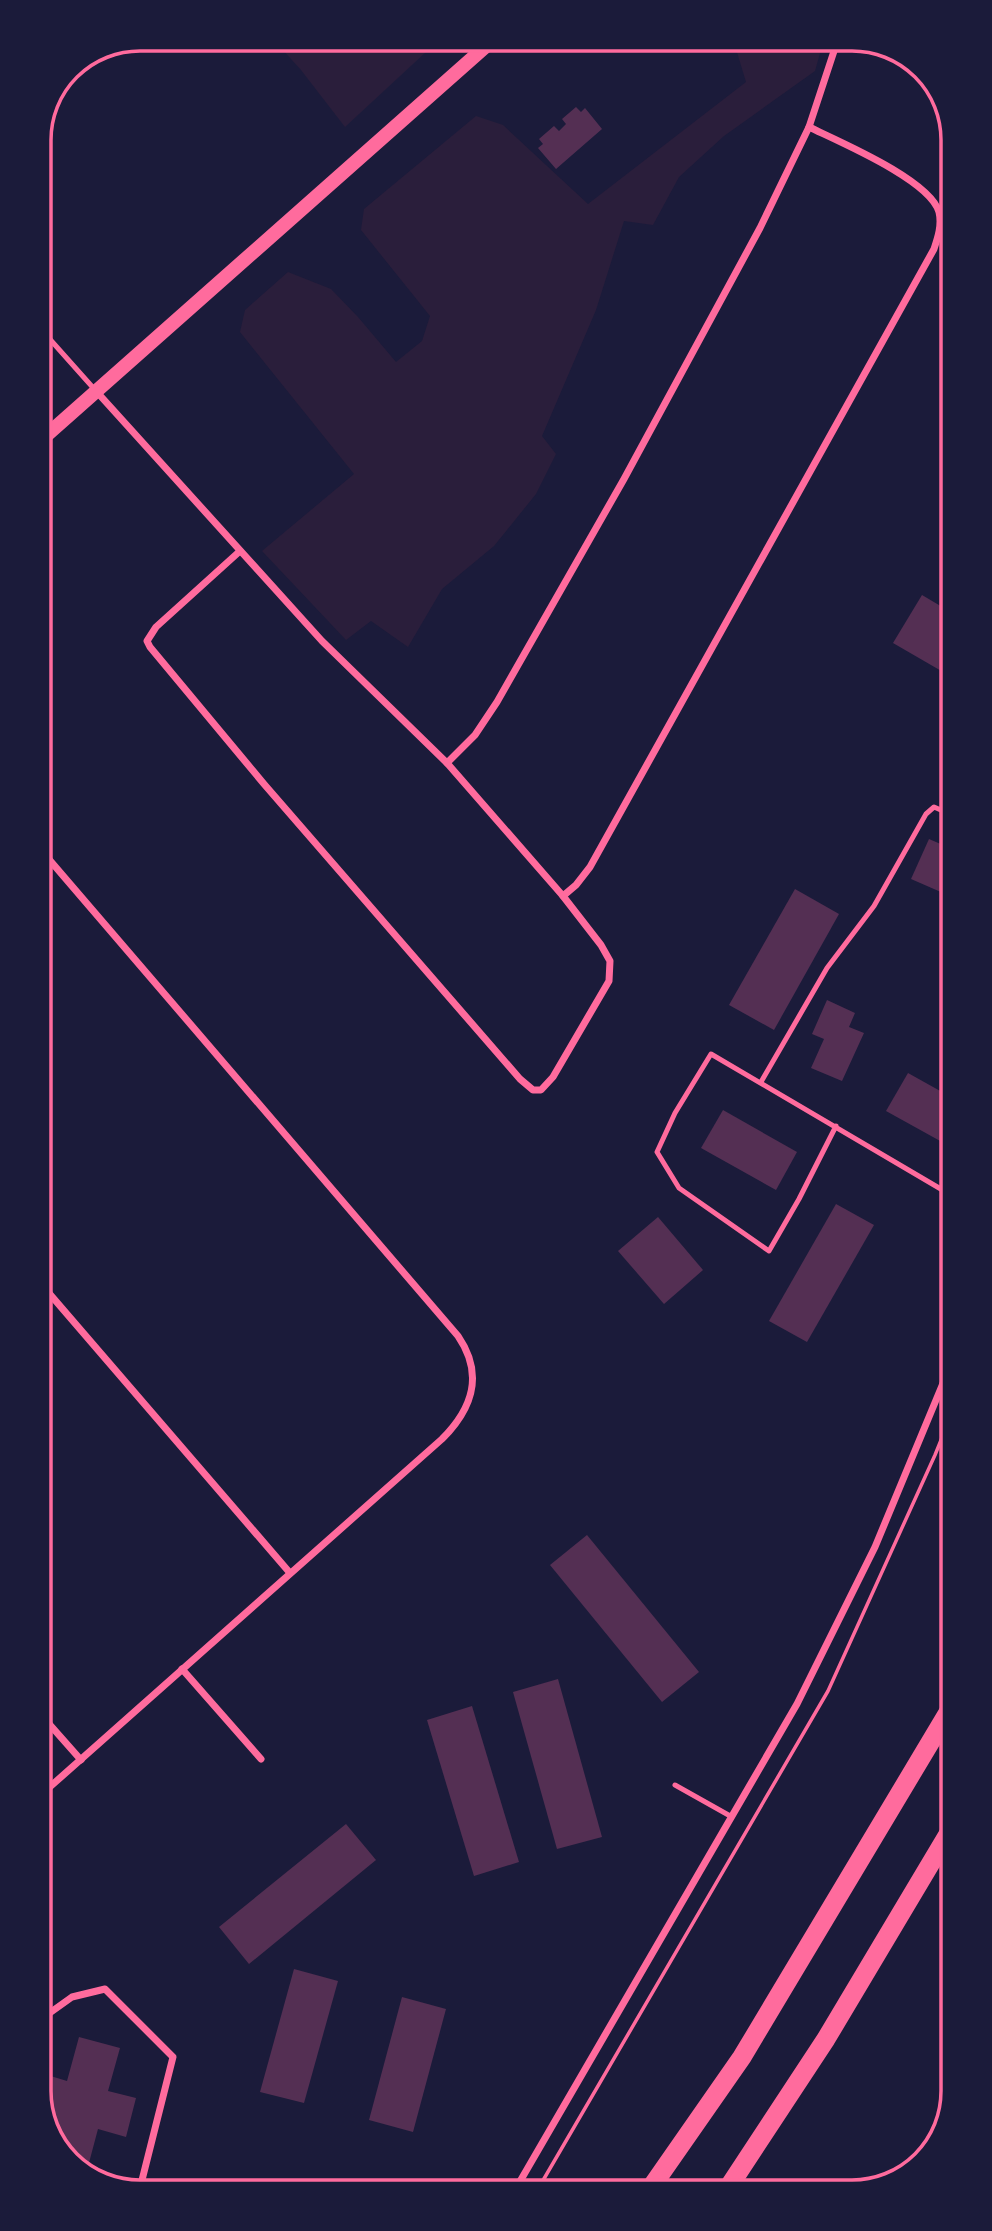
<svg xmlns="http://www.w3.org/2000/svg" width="992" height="2231" viewBox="0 0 992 2231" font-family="'Work Sans',sans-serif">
	<rect width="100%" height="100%" fill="#1b1b3a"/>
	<!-- green -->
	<g fill="#2a1e3b">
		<path d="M273 39H440L345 127 301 70Z"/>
		<path d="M733 39H824L815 71 724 136 679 177 653 225 624 221 596 310 542 436 556 454 536 494 494 546 442 589 408 647 371 621 346 640 262 551 354 474 240 332 245 310 288 272 331 289 358 317 396 362 422 341 430 316 361 230 364 209 476 116 503 125 588 204 746 82Z"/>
	</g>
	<!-- building -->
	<g fill="#542f53">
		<path d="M576 107 581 112 585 108 602 129 556 169 538 148 543 144 539 139 554 126 559 131 566 124 562 119Z"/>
		<path d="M922 595 949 611 950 676 893 643Z"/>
		<path d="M929 839 950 848V896L911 879Z"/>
		<path d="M795 889 839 914 774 1030 729 1005Z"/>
		<path d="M827 1000 855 1013 849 1027 864 1033 842 1081 811 1068 824 1039 812 1034Z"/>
		<path d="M908 1073 951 1097V1147L886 1111Z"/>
		<path d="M723 1110 797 1152 776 1190 701 1148Z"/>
		<path d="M836 1204 874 1225 807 1342 769 1321Z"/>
		<path d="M658 1217 703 1270 664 1304 618 1251Z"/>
		<path d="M587 1535 699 1672 662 1702 550 1565Z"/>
		<path d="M558 1679 602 1837 557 1849 513 1692Z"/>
		<path d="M472 1706 519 1862 474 1876 427 1720Z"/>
		<path d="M346 1824 376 1860 249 1964 219 1927Z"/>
		<path d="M294 1969 338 1981 304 2103 260 2092Z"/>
		<path d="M402 1997 446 2009 413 2132 369 2120Z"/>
		<path d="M79 2037 120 2048 108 2091 136 2098 126 2137 98 2129 86 2174 78 2171 53 2136 57 2121 44 2118V2074L67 2081Z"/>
	</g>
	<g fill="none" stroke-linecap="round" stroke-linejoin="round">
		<!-- path -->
		<path stroke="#ff6b9d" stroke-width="3.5" d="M538 2189 828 1691 935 1455 952 1413"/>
		<!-- service -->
		<g stroke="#ff6b9d" stroke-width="5">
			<path d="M39 327 96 391"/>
			<path d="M761 1082 827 968 874 906 926 814 934 807 950 814"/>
			<path d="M836 1126 799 1199 769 1251 679 1188 657 1152 675 1113 711 1054 951 1195"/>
			<path d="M675 1785 732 1817"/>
		</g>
		<!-- minor -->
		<g stroke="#ff6b9d" stroke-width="7">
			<path d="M96 391 322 641 447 763 563 896 601 945 610 961 609 981 553 1077 541 1090H533L520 1079 264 784 150 647 147 641 156 627 240 551"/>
			<path d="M447 763 475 735 497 702 624 479 760 228 809 127 838 39"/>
			<path d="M41 850 458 1336C484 1374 473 1408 442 1439L43 1793"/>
			<path d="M563 896 576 885 590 867 934 249C938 237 942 225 939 212 930 180 840 142 809 127"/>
			<path d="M42 1285 290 1573"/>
			<path d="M182 1669 261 1759"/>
			<path d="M43 1717 81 1760"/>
			<path d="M44 2017 72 1997 105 1989 173 2057 139 2192"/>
			<path d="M515 2190 797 1704 875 1547 951 1364"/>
		</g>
		<!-- secondary -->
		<path stroke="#ff6b9d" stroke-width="14" d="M40 441 494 39"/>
		<!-- motorway -->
		<g stroke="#ff6b9d" stroke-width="19">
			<path d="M728 2188 826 2039 953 1826"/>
			<path d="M650 2189 742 2057 952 1706"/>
		</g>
		<!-- rail -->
		<path stroke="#a44b75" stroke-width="5" d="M921 2161 943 2122"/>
	</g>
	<!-- crop -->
	<path d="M0 0H992V2231H0ZM140 51H852A89 89 0 0 1 941 140V2091A89 89 0 0 1 852 2180H140A89 89 0 0 1 51 2091V140A89 89 0 0 1 140 51Z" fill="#1b1b3a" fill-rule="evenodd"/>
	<path fill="none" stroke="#ff6b9d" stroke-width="3.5" d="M140 51H852A89 89 0 0 1 941 140V2091A89 89 0 0 1 852 2180H140A89 89 0 0 1 51 2091V140A89 89 0 0 1 140 51Z"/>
</svg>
